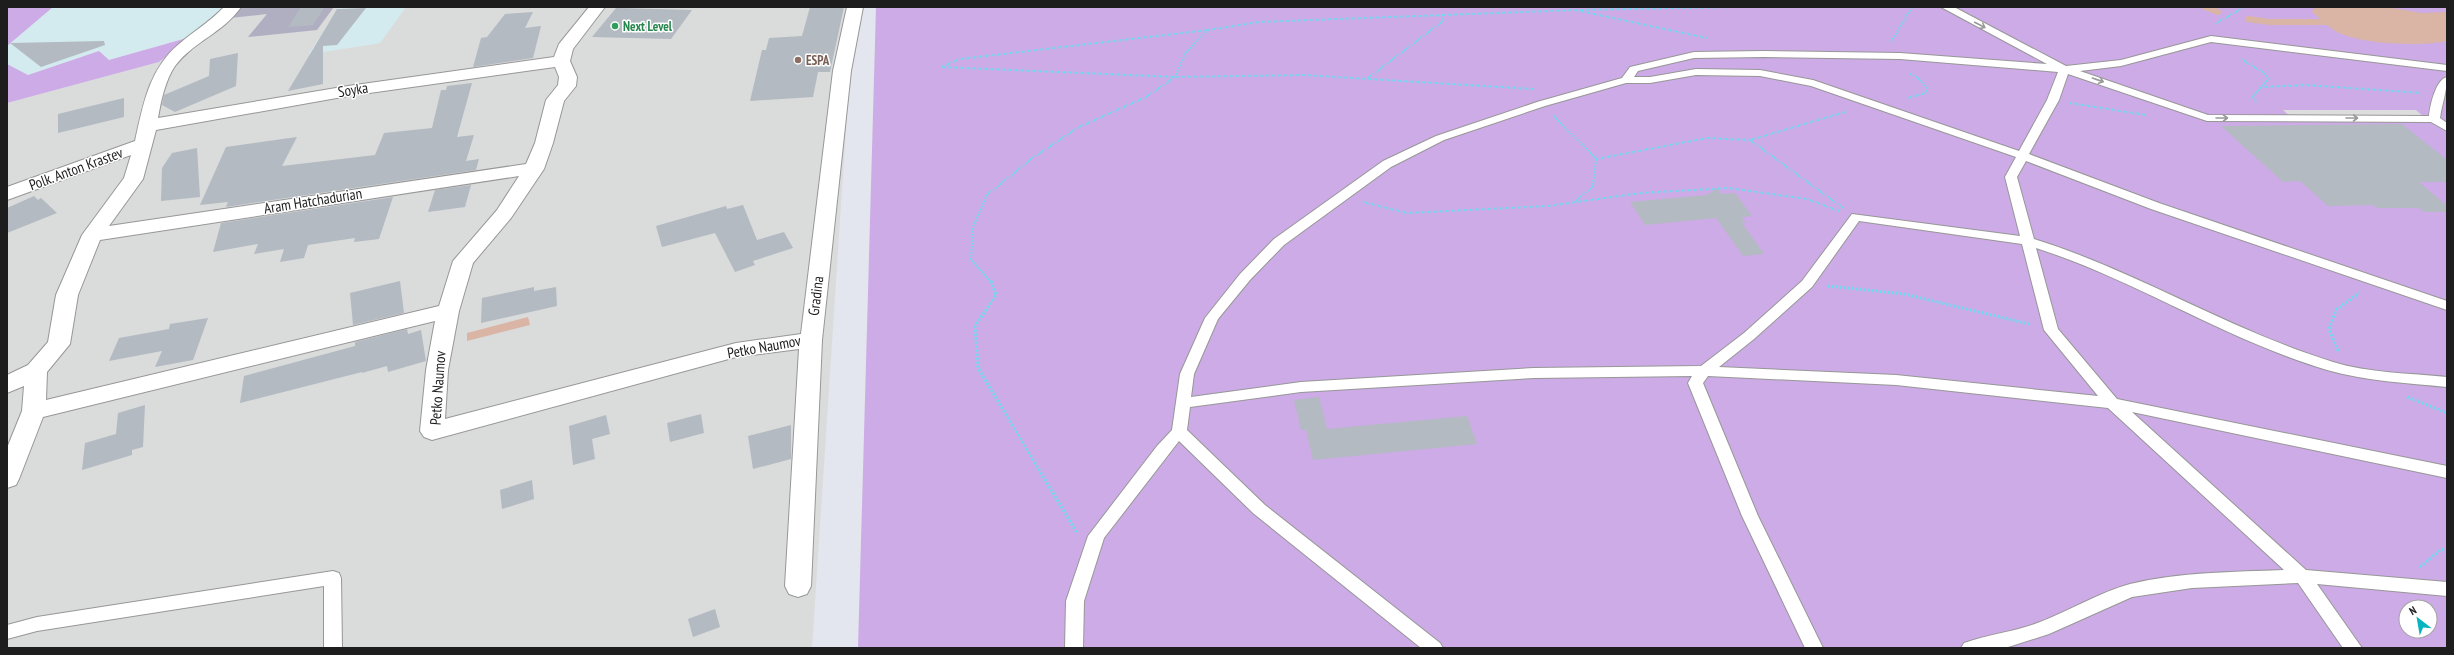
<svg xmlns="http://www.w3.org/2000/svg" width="2454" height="655" viewBox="0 0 2454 655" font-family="'PT Sans Narrow',sans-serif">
	<rect width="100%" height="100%" fill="#e3e6ee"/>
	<!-- residential -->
	<path fill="#dadbdb" d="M243 7H339L309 54 380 43 406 7H854L812 648H7V103L189 54Z"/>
	<!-- commercial -->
	<g fill="#d3ebee">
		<path d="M53 7H225L194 36 109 60 99 51 28 75 7 64V46Z"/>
		<path d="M339 7H406L380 43 309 54Z"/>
	</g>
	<!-- construction -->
	<path fill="#b0afc2" d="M239 7H334L317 30 248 37 267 14 230 18Z"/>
	<!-- grass -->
	<g fill="#cdabe6" fill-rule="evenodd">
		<path d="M7 7H53L7 46Z"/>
		<path d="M876 7H2447V648H858ZM2406 607H2430V631H2406Z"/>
		<path d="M194 36 159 62 7 103V64L28 75 99 51 109 60Z"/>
	</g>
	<!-- parking -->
	<path fill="#ddd" d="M2283 110H2416L2424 117H2291Z"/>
	<!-- water -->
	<g fill="#dab5a5">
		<path d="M2315 7H2387L2421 13 2447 12V41C2420 47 2364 44 2339 33 2329 28 2321 19 2312 12Z"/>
		<path d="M528 317 530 325 467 341V333Z"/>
	</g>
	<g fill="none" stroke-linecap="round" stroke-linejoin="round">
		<!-- stream -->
		<g stroke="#dab5a5" stroke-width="6">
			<path d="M2205 7 2218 12"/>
			<path d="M2248 19 2270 22H2333"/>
		</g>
	</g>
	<!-- building -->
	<g fill="#b3bac2">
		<path d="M301 7H325L313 25 288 27Z"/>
		<path d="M810 7H844L830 72H818L813 97 750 101 762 50H766L769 38 802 36Z"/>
		<path d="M366 8 337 45 323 46V84L288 91 337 9Z"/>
		<path d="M616 8 692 10 671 39 592 37Z"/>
		<path d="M533 12 525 28 541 26 533 58 473 67 481 38 487 37 505 14Z"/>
		<path d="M104 41 105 45 41 67 10 43Z"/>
		<path d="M238 53 236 86 175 112 162 105 164 95 209 76 210 59Z"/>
		<path d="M472 83 457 137 474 135 466 161 479 159 476 170 226 207 228 202 200 205 226 147 297 137 282 166 375 155 384 133 432 128 441 90H446L447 86Z"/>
		<path d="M124 98V117L58 133V114Z"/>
		<path d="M2402 124 2447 160V182H2419L2447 206V212H2424L2419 208H2377L2373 205 2328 206 2300 181 2283 182 2221 126Z"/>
		<path d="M197 148 200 197 161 201 162 168 172 153Z"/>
		<path d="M471 185 465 207 428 212 435 190Z"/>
		<path d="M1717 188 1721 194 1735 193 1752 216 1742 217 1746 223H1742L1764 254 1743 256 1716 218 1645 225 1630 202 1707 195Z"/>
		<path d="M34 196 38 200 41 198 57 213 7 233V208Z"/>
		<path d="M393 197 379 239 354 242 355 238 308 245 304 258 280 262 284 249 254 254 258 244 213 252 221 223Z"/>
		<path d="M743 205 757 240 784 232 793 248 753 261 755 265 735 272 715 233 662 247 656 226 726 206 727 209Z"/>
		<path d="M400 281 404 313 353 325 350 293Z"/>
		<path d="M534 287V291L556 287 557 306 481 323 482 298Z"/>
		<path d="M208 318 193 360 155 367 162 351 109 361 119 338 169 329 170 324Z"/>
		<path d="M407 329 408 334 421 330 426 361 388 372 387 366 362 373V372L240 403 244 376 355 346V342Z"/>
		<path d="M1319 397 1327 429 1467 416 1477 444 1313 460 1306 430H1301L1294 400Z"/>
		<path d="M145 405 143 447 132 450V455L82 470 85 443 116 434 118 413Z"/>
		<path d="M701 414 704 433 670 442 667 423Z"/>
		<path d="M606 415 610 434 592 439 595 459 573 465 569 426Z"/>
		<path d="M791 425V459L753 469 748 436Z"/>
		<path d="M532 480 534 499 502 509 500 490Z"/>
		<path d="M715 609 720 627 693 637 688 619Z"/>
	</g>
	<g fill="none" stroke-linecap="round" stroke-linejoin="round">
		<defs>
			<g id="lane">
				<path d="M1941 7H1954L2066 66 2121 60 2211 36 2447 65V71L2211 42 2121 66 2080 71 2208 115 2429 116C2430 105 2436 79 2447 77 2447 92 2442 103 2440 118L2447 123V131L2431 122 2207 121 2068 74 2059 100 2029 154 2159 203 2447 301V310L2151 209 2026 161 2017 177 2034 239C2137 271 2229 330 2333 362 2369 373 2409 373 2447 377V387C2407 383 2366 381 2327 370 2226 340 2136 280 2036 248L2058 329 2117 399 2447 466V478L2132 412 2306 570 2447 582V596L2317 584 2362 648H2343L2298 583 2192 588 2132 597 2049 634 2005 648H1961L1964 643C1989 634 2015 632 2040 622 2069 611 2100 592 2130 584 2180 572 2233 572 2284 570L2108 408 1896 385 1708 376 1703 383 1758 516 1823 648H1805L1742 516 1688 383 1692 376 1534 378 1301 392 1190 407 1187 430 1265 505 1440 643 1443 648H1421L1253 513 1179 441 1104 538 1084 601 1083 648H1065L1066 601 1088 536 1157 446 1172 430 1180 374 1205 318 1240 274 1274 239 1383 161 1436 136 1537 102 1622 78 1630 67 1694 52 1763 51 1900 53 2047 64ZM1763 57 1900 59 2058 72 2047 100 2019 151 1813 80 1760 70 1696 69 1650 77H1634L1638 71 1694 58ZM1696 75 1760 76 1811 86 2016 157 2005 177 2020 236 1852 214 1802 281 1744 333 1701 366 1534 368 1301 382 1191 397 1194 374 1218 319 1250 280 1284 245 1391 167 1444 140 1545 106 1626 83H1650ZM1859 221 2022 244 2044 330 2098 396 1896 375 1719 367 1754 339 1812 287Z"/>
				<path d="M333 571 339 573 341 578 342 648H324V586L37 631 7 639V625L37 617Z"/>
			</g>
			<path id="street" d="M224 7H241C224 32 193 42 175 66 165 81 161 101 158 118L348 86 554 57 559 44 589 7H605L573 49 570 61 577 77 576 86 564 101 553 143 544 169 511 218 473 263 459 311 448 370 445 419 736 343 801 334 833 71 847 7H863L851 71 822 340 811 586 807 594 798 597 789 594 785 586 799 349 736 357 432 440 424 437 420 431 426 370 435 321 43 417 19 479 16 485 7 488V448L22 411 24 386 7 393V375L28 365 48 342 56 295 82 235 124 178 131 155 7 200V187L135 141C143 105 149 69 179 44 194 31 210 22 224 7ZM555 67 559 77 558 85 546 100 535 143 526 164 109 226 143 179 156 130 348 96ZM519 176 497 210 453 261 439 306 46 400 47 372 70 344 78 295 100 240Z"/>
		</defs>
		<!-- lane casing -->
		<use href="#lane" stroke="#979797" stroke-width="2"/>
		<!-- street casing -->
		<use href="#street" stroke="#979797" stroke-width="2"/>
		<!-- path-far1 -->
		<g stroke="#6edcf3" stroke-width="2" stroke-dasharray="1.5 1.5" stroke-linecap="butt">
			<path d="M1579 10 1735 7"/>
			<path d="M2215 24 2244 7"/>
			<path d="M1208 30 1185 54 1175 77 941 67 960 59Z"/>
			<path d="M1208 30 1259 22 1575 10 1707 38"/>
			<path d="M1891 42 1912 7"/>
			<path d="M2241 59 2264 73 2268 79 2252 97 2257 103"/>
			<path d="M1368 78 1443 21V14"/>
			<path d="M2263 87 2306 85 2422 93"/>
			<path d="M1907 98 1926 93C1928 82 1917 78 1909 73"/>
			<path d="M2070 103 2146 115"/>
			<path d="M1554 116 1596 159 1707 138 1750 140"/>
			<path d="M1576 201 1593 186 1596 159"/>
			<path d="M1363 202 1407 213 1548 206 1640 193 1728 188 1807 199 1839 211"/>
			<path d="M1843 208 1750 140 1845 112"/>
			<path d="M991 282 971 259 973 227 987 195 1031 159 1077 128 1146 97 1175 77 1304 75 1533 89"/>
		</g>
		<!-- path -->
		<g stroke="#6edcf3" stroke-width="3" stroke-dasharray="2 2" stroke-linecap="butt">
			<path d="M991 281 996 295 975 326 978 368 1077 533"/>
			<path d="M1828 286 1904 294 2029 324"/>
			<path d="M2338 351 2329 329 2336 310 2359 293"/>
			<path d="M2407 397 2447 413"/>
			<path d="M2420 567 2439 551 2447 548"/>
		</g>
		<!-- lane -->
		<use href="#lane" fill="#fff" fill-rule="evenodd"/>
		<!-- street -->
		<use href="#street" fill="#fff" fill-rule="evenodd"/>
	</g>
	<!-- one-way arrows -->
	<defs><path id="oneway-shaft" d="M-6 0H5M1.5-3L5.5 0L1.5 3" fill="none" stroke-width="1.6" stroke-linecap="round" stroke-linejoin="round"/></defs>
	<g stroke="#999">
		<use href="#oneway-shaft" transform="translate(1980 25) rotate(27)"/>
		<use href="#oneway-shaft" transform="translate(2098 80) rotate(19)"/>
		<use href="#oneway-shaft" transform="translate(2222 118)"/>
		<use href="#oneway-shaft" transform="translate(2352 118)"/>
	</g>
	<!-- markers -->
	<circle fill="#2e9e5b" stroke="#fff" stroke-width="1.5" cx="615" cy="26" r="4"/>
	<circle fill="#8d6e63" stroke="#fff" stroke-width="1.5" cx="798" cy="60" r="4"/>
	<g text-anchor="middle" stroke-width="3" stroke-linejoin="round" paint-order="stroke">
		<!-- far-leisure labels -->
		<g font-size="13" font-weight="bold" fill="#27864d" stroke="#fff" text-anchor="start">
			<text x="623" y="31">Next Level</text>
		</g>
		<!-- far-education labels -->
		<g font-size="13" font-weight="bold" fill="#785e54" stroke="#fff" text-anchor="start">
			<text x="806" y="65">ESPA</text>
		</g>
		<!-- street labels -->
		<g font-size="15" fill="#1d1d1d" stroke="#fff">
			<text transform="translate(353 90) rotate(-9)" y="5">Soyka</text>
			<text transform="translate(76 169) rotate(-20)" y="5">Polk. Anton Krastev</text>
			<text transform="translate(313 201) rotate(-9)" y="5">Aram Hatchadurian</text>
			<text transform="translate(816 296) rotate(-83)" y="5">Gradina</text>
			<text transform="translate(764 347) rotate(-10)" y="5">Petko Naumov</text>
			<text transform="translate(438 388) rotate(-86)" y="5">Petko Naumov</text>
		</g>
	</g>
	<!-- border -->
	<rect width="2454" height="655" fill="none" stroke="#1d1d1d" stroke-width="16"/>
	<!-- north arrow -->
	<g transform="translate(2418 619) rotate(329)"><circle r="19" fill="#ffffff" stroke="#a5a5a5"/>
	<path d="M0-3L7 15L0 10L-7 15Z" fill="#09b4c1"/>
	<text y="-6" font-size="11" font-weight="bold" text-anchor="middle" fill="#1d1d1d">N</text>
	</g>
</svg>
